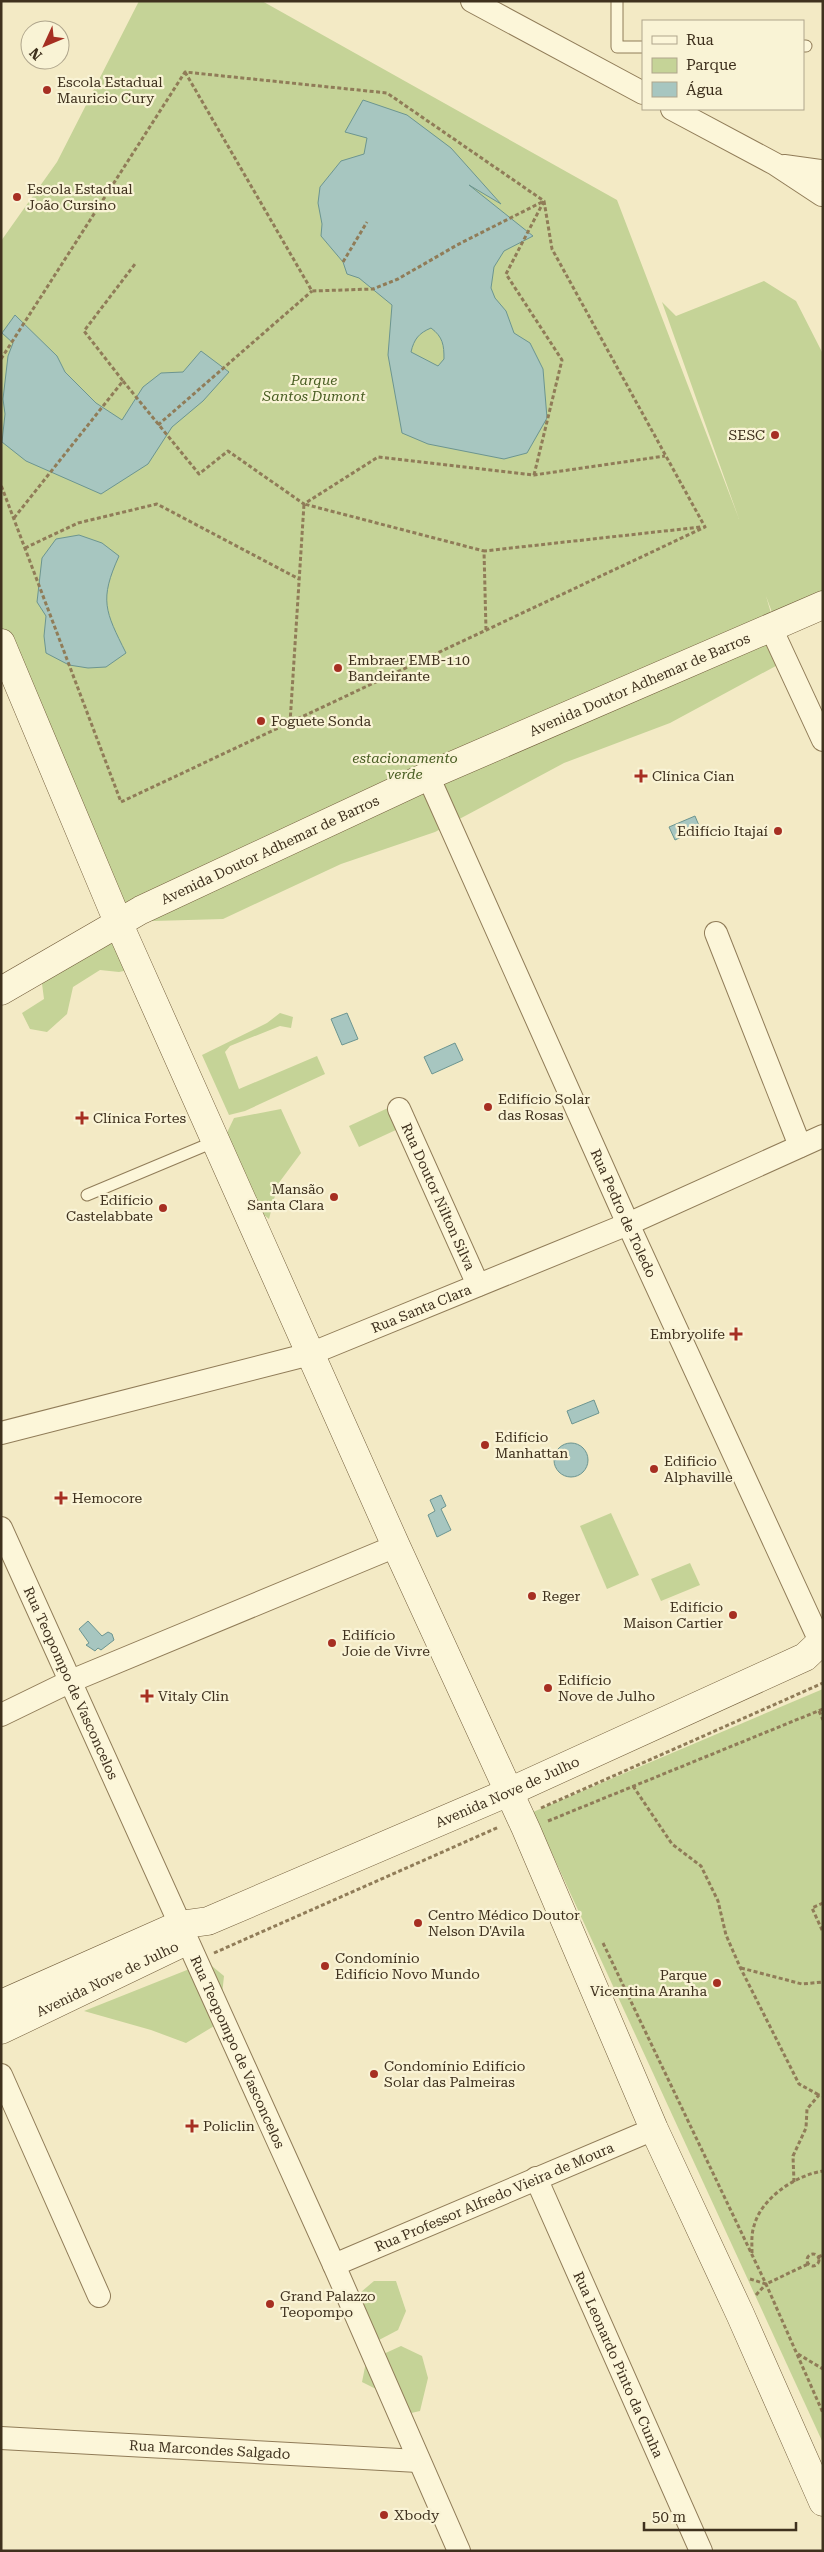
<svg xmlns="http://www.w3.org/2000/svg" width="824" height="2552" viewBox="0 0 824 2552" font-family="'Roboto Serif',serif">
	<rect width="100%" height="100%" fill="#f3eac5"/>
	<!-- green -->
	<g fill="#c5d397">
		<path d="M139 1H262L617 200 739 519 662 302 676 316 764 281 796 301 823 354V605L777 626 766 596 785 661 670 723 564 763 435 832 341 864 223 919 118 922 1 631V241L57 162Z"/>
		<path d="M76 939 124 944 134 969 119 972 100 970 73 987 67 1014 47 1032 30 1029 22 1013 44 999 41 976Z"/>
		<path d="M280 1013 293 1017 291 1028 280 1026 230 1046 225 1052 239 1089 317 1056 325 1074 245 1111 229 1115 202 1055 267 1023Z"/>
		<path d="M388 1108 398 1129 359 1147 349 1126Z"/>
		<path d="M281 1109 301 1153 278 1184 269 1219 246 1200 214 1160 234 1118Z"/>
		<path d="M611 1513 639 1575 607 1589 580 1526Z"/>
		<path d="M690 1563 700 1585 661 1601 651 1579Z"/>
		<path d="M823 1689V2443L533 1812Z"/>
		<path d="M207 1962 224 1976 219 2023 186 2043 151 2030 84 2011Z"/>
		<path d="M374 2281H396L406 2311 398 2330 379 2340 354 2298Z"/>
		<path d="M401 2346 422 2356 428 2378 420 2411 402 2415 392 2397 362 2382 366 2362Z"/>
	</g>
	<!-- water -->
	<g fill="#a7c6c0" stroke="#6c9590" fill-rule="evenodd">
		<path d="M363 100 407 115 451 148 501 204 469 185 533 236 504 251 494 267 491 288 495 298 506 311 514 333 530 343 543 369 547 418 527 453 504 459 428 444 402 433 388 355 392 305 359 278 347 274 343 262 321 236 322 224 318 203 320 187 341 161 364 154 367 138 345 132ZM431 328C443 337 444 345 444 359L438 366 411 352C414 339 419 333 431 328Z"/>
		<path d="M15 315 57 356 65 372 96 403 122 420 143 387 161 373 183 372 201 351 229 372 203 401 172 427 148 464 101 494 26 461 2 442 5 414 3 399 8 356 13 343 2 333Z"/>
		<path d="M79 535 102 543 119 556C99 600 105 611 126 653L106 667 88 668 69 665 46 653 44 636 46 616 37 602 42 558 56 539Z"/>
		<path d="M695 816 700 828 675 840 669 827Z"/>
		<path d="M347 1013 358 1039 342 1045 331 1019Z"/>
		<path d="M455 1043 463 1060 432 1074 424 1057Z"/>
		<path d="M594 1400 599 1413 572 1424 567 1411Z"/>
		<circle cx="571" cy="1460" r="17"/>
		<path d="M441 1495 446 1506 441 1509 451 1530 437 1537 428 1515 435 1511 430 1500Z"/>
		<path d="M88 1621 102 1636 108 1632 112 1634 114 1640 101 1650 98 1648 95 1651 86 1645 89 1643 79 1629Z"/>
	</g>
	<g fill="none" stroke-linecap="round" stroke-linejoin="round">
		<defs>
			<g id="lane">
				<path d="M617 1V47H643"/>
				<path d="M803 46H806"/>
				<path d="M87 1195 216 1141"/>
			</g>
			<g id="street">
				<path d="M472 1 643 93"/>
				<path d="M672 109 775 164 822 195"/>
				<path d="M784 166 820 171"/>
				<path d="M771 628 823 740"/>
				<path id="s1" d="M428 776 628 1224 823 1648"/>
				<path d="M716 933 800 1146"/>
				<path id="s2" d="M399 1109 478 1285"/>
				<path id="s3" d="M1 1433 310 1354 628 1224 823 1136"/>
				<path id="s4" d="M1 1528 334 2265 459 2551"/>
				<path d="M1 1715 71 1681 396 1546"/>
				<path d="M1 2075 99 2296"/>
				<path id="s5" d="M536 2178 701 2551"/>
				<path id="s6" d="M334 2265 654 2129"/>
				<path id="s7" d="M1 2438 418 2461"/>
			</g>
			<g id="secondary">
				<path d="M1 643 118 922 396 1546 526 1829 654 2129 740 2314 823 2502"/>
				<path id="s8" d="M1 991 141 910 428 776 823 605"/>
				<path id="s9" d="M1 2004 179 1925 208 1921 509 1792 805 1657 823 1640"/>
				<path id="s10" d="M1 2030 178 1945"/>
			</g>
		</defs>
		<!-- lane casing -->
		<use href="#lane" stroke="#907c58" stroke-width="13"/>
		<!-- street casing -->
		<use href="#street" stroke="#907c58" stroke-width="24"/>
		<!-- secondary casing -->
		<use href="#secondary" stroke="#725d3b" stroke-width="29"/>
		<!-- path -->
		<g stroke="#907c58" stroke-width="3" stroke-dasharray="4 2.5" stroke-linecap="butt">
			<path d="M185 72 312 291 373 289 398 279 457 245 544 201 506 274 562 360 534 475"/>
			<path d="M343 262 367 222"/>
			<path d="M1 359 185 72 387 93 544 201 552 249 705 527 121 802 1 485"/>
			<path d="M123 381 199 474 228 451 304 504 378 457 534 475 665 456"/>
			<path d="M158 425 312 291"/>
			<path d="M14 518 123 381 84 331 135 264"/>
			<path d="M25 548 78 523 157 504 299 579"/>
			<path d="M486 630 484 551 701 527"/>
			<path d="M290 723 304 504 484 551"/>
			<path d="M819 1711 823 1720"/>
			<path d="M633 1786 672 1844 701 1866 718 1901 726 1935 740 1967 799 2084 819 2095"/>
			<path d="M541 1808 823 1683"/>
			<path d="M548 1821 823 1709"/>
			<path d="M823 1903 812 1908 823 1932"/>
			<path d="M603 1943 766 2284 823 2413"/>
			<path d="M214 1953 499 1827"/>
			<path d="M741 1968 802 1984 823 1982"/>
			<path d="M794 2182 793 2156 806 2128 807 2109 819 2095 823 2096"/>
			<path d="M752 2253C752 2244 751 2235 754 2226 761 2198 796 2175 823 2171"/>
			<circle cx="813" cy="2260" r="6"/>
			<path d="M818 2257 823 2255"/>
			<path d="M750 2279 766 2284 808 2264"/>
			<path d="M756 2295 766 2284"/>
			<path d="M798 2354 823 2369"/>
		</g>
		<!-- lane -->
		<use href="#lane" stroke="#fcf6d9" stroke-width="11"/>
		<!-- street -->
		<use href="#street" stroke="#fcf6d9" stroke-width="22"/>
		<!-- secondary -->
		<use href="#secondary" stroke="#fcf6d9" stroke-width="28"/>
	</g>
	<!-- markers -->
	<g fill="#a62f22" stroke="#f9f3d5" stroke-width="2">
		<circle cx="47" cy="90" r="5"/>
		<circle cx="17" cy="197" r="5"/>
		<circle cx="775" cy="435" r="5"/>
		<circle cx="338" cy="668" r="5"/>
		<circle cx="261" cy="721" r="5"/>
		<path d="M638.5 768.5h5v5h5v5h-5v5h-5v-5h-5v-5h5z"/>
		<circle cx="778" cy="831" r="5"/>
		<circle cx="488" cy="1107" r="5"/>
		<path d="M79.5 1110.5h5v5h5v5h-5v5h-5v-5h-5v-5h5z"/>
		<circle cx="334" cy="1197" r="5"/>
		<circle cx="163" cy="1208" r="5"/>
		<path d="M733.5 1326.5h5v5h5v5h-5v5h-5v-5h-5v-5h5z"/>
		<circle cx="485" cy="1445" r="5"/>
		<circle cx="654" cy="1469" r="5"/>
		<path d="M58.5 1490.5h5v5h5v5h-5v5h-5v-5h-5v-5h5z"/>
		<circle cx="532" cy="1596" r="5"/>
		<circle cx="733" cy="1615" r="5"/>
		<circle cx="332" cy="1643" r="5"/>
		<circle cx="548" cy="1688" r="5"/>
		<path d="M144.5 1688.5h5v5h5v5h-5v5h-5v-5h-5v-5h5z"/>
		<circle cx="418" cy="1923" r="5"/>
		<circle cx="325" cy="1966" r="5"/>
		<circle cx="717" cy="1983" r="5"/>
		<circle cx="374" cy="2074" r="5"/>
		<path d="M189.5 2118.5h5v5h5v5h-5v5h-5v-5h-5v-5h5z"/>
		<circle cx="270" cy="2304" r="5"/>
		<circle cx="384" cy="2515" r="5"/>
	</g>
	<g text-anchor="middle" stroke-width="4.5" stroke-linejoin="round" paint-order="stroke">
		<!-- poi labels -->
		<g font-size="14" fill="#3f311e" stroke="#f9f3d5" text-anchor="start">
			<text x="57" y="87">Escola Estadual<tspan x="57" dy="16">Mauricio Cury</tspan></text>
			<text x="27" y="194">Escola Estadual<tspan x="27" dy="16">João Cursino</tspan></text>
			<text x="765" y="440" text-anchor="end">SESC</text>
			<text x="348" y="665">Embraer EMB-110<tspan x="348" dy="16">Bandeirante</tspan></text>
			<text x="271" y="726">Foguete Sonda</text>
			<text x="652" y="781">Clínica Cian</text>
			<text x="768" y="836" text-anchor="end">Edifício Itajaí</text>
			<text x="498" y="1104">Edifício Solar<tspan x="498" dy="16">das Rosas</tspan></text>
			<text x="93" y="1123">Clínica Fortes</text>
			<text x="324" y="1194" text-anchor="end">Mansão<tspan x="324" dy="16">Santa Clara</tspan></text>
			<text x="153" y="1205" text-anchor="end">Edifício<tspan x="153" dy="16">Castelabbate</tspan></text>
			<text x="725" y="1339" text-anchor="end">Embryolife</text>
			<text x="495" y="1442">Edifício<tspan x="495" dy="16">Manhattan</tspan></text>
			<text x="664" y="1466">Edificio<tspan x="664" dy="16">Alphaville</tspan></text>
			<text x="72" y="1503">Hemocore</text>
			<text x="542" y="1601">Reger</text>
			<text x="723" y="1612" text-anchor="end">Edifício<tspan x="723" dy="16">Maison Cartier</tspan></text>
			<text x="342" y="1640">Edifício<tspan x="342" dy="16">Joie de Vivre</tspan></text>
			<text x="558" y="1685">Edifício<tspan x="558" dy="16">Nove de Julho</tspan></text>
			<text x="158" y="1701">Vitaly Clin</text>
			<text x="428" y="1920">Centro Médico Doutor<tspan x="428" dy="16">Nelson D'Avila</tspan></text>
			<text x="335" y="1963">Condomínio<tspan x="335" dy="16">Edifício Novo Mundo</tspan></text>
			<text x="707" y="1980" text-anchor="end">Parque<tspan x="707" dy="16">Vicentina Aranha</tspan></text>
			<text x="384" y="2071">Condomínio Edifício<tspan x="384" dy="16">Solar das Palmeiras</tspan></text>
			<text x="203" y="2131">Policlin</text>
			<text x="280" y="2301">Grand Palazzo<tspan x="280" dy="16">Teopompo</tspan></text>
			<text x="394" y="2520">Xbody</text>
		</g>
		<!-- park labels -->
		<g font-size="14" font-style="italic" fill="#485d22" stroke="#f9f3d5">
			<text x="314" y="385">Parque<tspan x="314" dy="16">Santos Dumont</tspan></text>
			<text x="405" y="763">estacionamento<tspan x="405" dy="16">verde</tspan></text>
		</g>
		<!-- street labels -->
		<g font-size="14" fill="#3f311e" stroke="#f9f3d5">
			<text dy="5" stroke="none"><textPath href="#s8" startOffset="709">Avenida Doutor Adhemar de Barros</textPath></text>
			<text dy="5" stroke="none"><textPath href="#s8" startOffset="304">Avenida Doutor Adhemar de Barros</textPath></text>
			<text dy="5" stroke="none"><textPath href="#s2" startOffset="96">Rua Doutor Nilton Silva</textPath></text>
			<text dy="5" stroke="none"><textPath href="#s1" startOffset="479">Rua Pedro de Toledo</textPath></text>
			<text dy="5" stroke="none"><textPath href="#s3" startOffset="439">Rua Santa Clara</textPath></text>
			<text dy="5" stroke="none"><textPath href="#s4" startOffset="170">Rua Teopompo de Vasconcelos</textPath></text>
			<text dy="5" stroke="none"><textPath href="#s9" startOffset="550">Avenida Nove de Julho</textPath></text>
			<text dy="5" stroke="none"><textPath href="#s10" startOffset="118">Avenida Nove de Julho</textPath></text>
			<text dy="5" stroke="none"><textPath href="#s4" startOffset="575">Rua Teopompo de Vasconcelos</textPath></text>
			<text dy="5" stroke="none"><textPath href="#s6" startOffset="174">Rua Professor Alfredo Vieira de Moura</textPath></text>
			<text dy="5" stroke="none"><textPath href="#s5" startOffset="204">Rua Leonardo Pinto da Cunha</textPath></text>
			<text dy="5" stroke="none"><textPath href="#s7" startOffset="209">Rua Marcondes Salgado</textPath></text>
		</g>
	</g>
	<!-- border -->
	<rect width="824" height="2552" fill="none" stroke="#3f311e" stroke-width="5"/>
	<!-- legend -->
	<rect x="642" y="20" width="162" height="90" fill="#f9f3d5" stroke="#afa58c"/>
	<rect x="652" y="36" width="25" height="8" fill="#fcf6d9" stroke="#afa58c"/>
	<text x="686" y="45" font-size="15" fill="#3f311e">Rua</text>
	<rect x="652" y="58" width="25" height="15" fill="#c5d397" stroke="#afa58c"/>
	<text x="686" y="70" font-size="15" fill="#3f311e">Parque</text>
	<rect x="652" y="82" width="25" height="15" fill="#a7c6c0" stroke="#afa58c"/>
	<text x="686" y="95" font-size="15" fill="#3f311e">Água</text>
	<!-- north arrow -->
	<g transform="translate(45 45) rotate(226)"><circle r="24" fill="#f9f3d5" stroke="#afa58c"/>
	<path d="M0-4L9 19L0 12L-9 19Z" fill="#a62f22"/>
	<text y="-8" font-size="14" font-weight="bold" text-anchor="middle" fill="#3f311e">N</text>
	</g>
	<!-- scale -->
	<path d="M644 2522v8h152v-8" fill="none" stroke="#3f311e" stroke-width="2.5"/>
	<text x="652" y="2522" font-size="15" fill="#3f311e" stroke="#f9f3d5" stroke-width="4" paint-order="stroke">50 m</text>
</svg>
